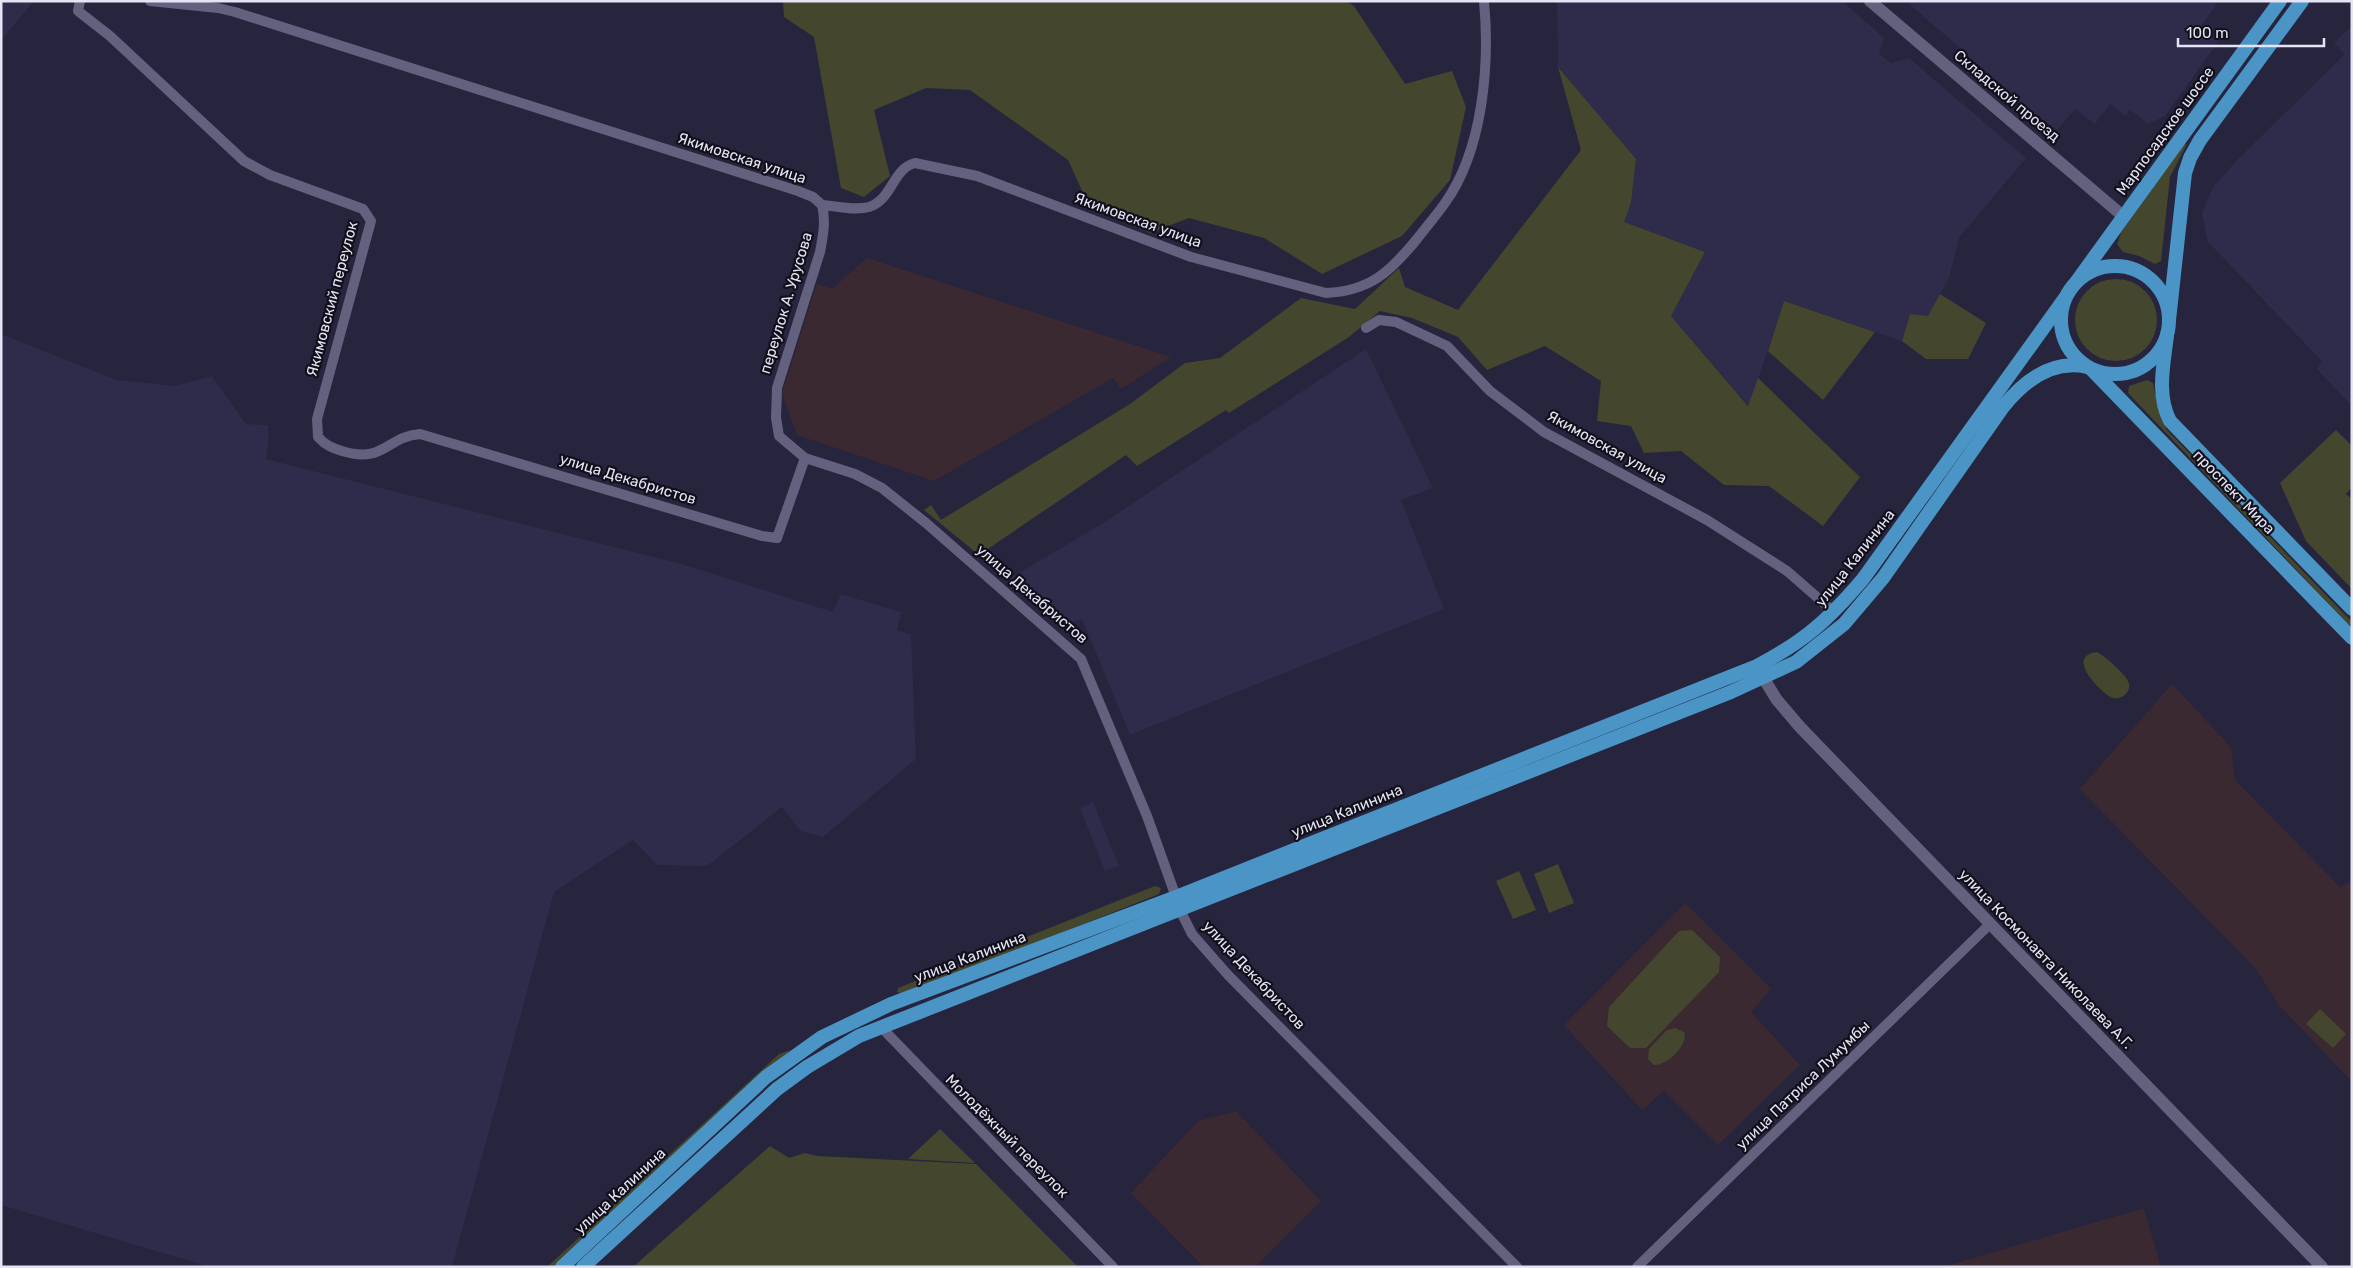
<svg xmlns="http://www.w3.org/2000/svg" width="2353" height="1268" viewBox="0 0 2353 1268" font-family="Rubik,sans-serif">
	<rect width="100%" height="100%" fill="#27243d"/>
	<!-- built -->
	<g fill="#2f2b4b">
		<path d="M1 1H34L1 40Z"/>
		<path d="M1557 1H1842L1884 38 1879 54 1891 63 1909 58 2026 158 1959 238 1949 278 1928 317 1910 314 1902 341 1784 301 1749 406 1671 316 1705 252 1623 222 1631 203 1636 159 1558 67Z"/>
		<path d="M1906 1H2219L2199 29 2218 42 2165 116 2148 124 2129 109 2127 117 2110 104 2095 124 2075 109 2057 130 2029 109Z"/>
		<path d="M2352 26V406L2316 368 2322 361 2208 242 2202 213 2213 187 2236 161 2345 54 2334 43Z"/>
		<path d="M1 334 117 380 175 386 212 376 246 424 268 425 269 435 266 459 685 565 833 612 841 594 901 612 897 630 911 635 916 759 823 837 801 831 782 807 707 866 657 865 633 840 554 892 452 1267H210L1 1205Z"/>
		<path d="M1366 349 1433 488 1401 500 1444 609 1130 735 1082 619 1059 627 1007 580 1103 523Z"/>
		<path d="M1093 802 1119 866 1105 871 1080 808Z"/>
	</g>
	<!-- education -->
	<g fill="#3b2931">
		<path d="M867 258 1171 357 1121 389 1113 378 934 481 797 435 782 393 817 284 832 289Z"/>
		<path d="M2172 684 2231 747 2235 780 2340 887 2352 881V1082L2278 1004 2256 969 2080 789Z"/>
		<path d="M1685 903 1771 989 1751 1012 1800 1065 1718 1145 1664 1091 1642 1110 1564 1025Z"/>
		<path d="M1236 1111 1321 1201 1255 1267H1204L1131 1193 1198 1121Z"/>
		<path d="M2144 1208 2161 1267H1943Z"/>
	</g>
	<!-- green -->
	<g fill="#44472e">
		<path d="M783 1H1346L1354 6 1405 84 1452 71 1466 107 1450 180 1402 236 1322 274 1264 238 1189 218 1150 233 1089 206 1068 160 970 90 926 88 874 110 890 176 864 197 841 188 814 37 784 17Z"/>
		<path d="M1558 67 1636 159 1631 203 1624 222 1705 252 1671 316 1748 406 1758 378 1860 477 1823 526 1769 486 1724 485 1681 451 1644 453 1631 426 1597 421 1601 381 1545 346 1487 370 1458 337 1412 318 1380 311 1349 337 1229 413 1226 410 1137 466 1126 455 979 555 924 510 931 505 941 520 1130 404 1185 363 1220 358 1301 298 1355 309 1399 268 1405 287 1458 310 1581 150Z"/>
		<path d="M2187 144 2170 177 2161 261 2155 264 2139 256 2123 252 2117 244 2121 233 2183 145Z"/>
		<circle cx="2116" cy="320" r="41"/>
		<path d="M1940 294 1986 323 1968 359H1926L1902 341 1910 314 1928 316Z"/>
		<path d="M1784 301 1875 332 1823 400 1768 351Z"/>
		<path d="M2147 380 2153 383 2160 417 2167 430 2352 622 2349 625 2128 393 2129 386Z"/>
		<path d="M2336 430 2352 446V487L2346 494 2352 499V589L2306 541 2280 483Z"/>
		<path d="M2097 652C2104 655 2128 676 2129 684 2131 694 2117 703 2109 696 2097 688 2066 656 2097 652Z"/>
		<path d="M1558 864 1574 903 1549 913 1534 874Z"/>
		<path d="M1519 871 1536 910 1513 919 1496 881Z"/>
		<path d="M1155 886 1161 888 1159 894 906 995 897 992 898 988Z"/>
		<path d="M1692 930 1720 957 1719 972 1646 1048H1630L1607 1026 1609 1007 1679 931Z"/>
		<path d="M2320 1009 2346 1034 2333 1048 2306 1024Z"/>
		<path d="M1675 1028 1684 1032C1689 1045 1666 1066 1654 1065L1648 1059 1649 1049 1667 1030Z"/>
		<path d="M790 1050 783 1059 555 1267H547L779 1054Z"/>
		<path d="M940 1129 975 1163 908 1159Z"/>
		<path d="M770 1146 789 1158 805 1153 817 1156 976 1164 1078 1267H633Z"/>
	</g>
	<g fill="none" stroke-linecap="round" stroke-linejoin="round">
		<!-- minor -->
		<g stroke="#64617f" stroke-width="10">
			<path d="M80 1 78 11 110 36 244 161 270 175 363 209 371 221 317 419 318 437C325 445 332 448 342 451 384 464 386 437 420 434L762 536 777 538 805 458"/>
			<path d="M150 1 218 8 235 12 798 191 813 197 822 205C836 206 855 211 869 207 893 199 892 169 915 163L977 176 1191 257 1326 293C1370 291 1390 272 1417 239 1426 227 1436 216 1445 203 1483 150 1490 65 1484 1"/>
			<path d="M822 205C826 221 823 236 820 252L777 388 776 418 779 436 805 458 855 474 882 488 926 523 1081 659 1147 816 1176 897"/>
			<path d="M1366 328 1379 320 1396 322 1447 346 1490 391 1544 432 1707 520 1787 571 1834 612"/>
			<path d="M1180 910 1192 934 1228 975 1517 1267"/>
			<path d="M880 1026 1113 1267"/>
			<path d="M1637 1267 1990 924"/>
		</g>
		<!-- tertiary -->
		<g stroke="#64617f" stroke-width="12">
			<path d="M1870 1 2123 216"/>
			<path d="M1764 679 1777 700 1800 727 2322 1267"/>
		</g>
		<!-- primary -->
		<g stroke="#4a95c6" stroke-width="14">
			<circle cx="2115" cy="320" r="54"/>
			<path d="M2077 281 2280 1"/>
			<path d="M2169 320 2185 173 2190 158 2200 140 2302 1"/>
			<path d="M2167 335C2164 363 2156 395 2170 421L2352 609"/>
			<path d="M2092 370 2352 638"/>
			<path d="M562 1267 766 1077 822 1037 891 1004 1176 897 1757 666C1805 641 1829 619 1863 579L2065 298"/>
			<path d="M583 1267 777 1089 807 1067 859 1036 1731 692 1796 662 1844 624 1883 578 2003 407C2024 381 2052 359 2087 367"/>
		</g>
	</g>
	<g text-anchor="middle" stroke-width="4.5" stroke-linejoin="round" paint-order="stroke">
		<!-- street labels -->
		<g font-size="15" fill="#e5e4f5" stroke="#100f1a">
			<text transform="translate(2007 96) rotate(40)" y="5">Складской проезд</text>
			<text transform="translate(2165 131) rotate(-54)" y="5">Марпосадское шоссе</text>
			<text transform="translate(742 158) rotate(18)" y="5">Якимовская улица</text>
			<text transform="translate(1138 220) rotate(20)" y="5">Якимовская улица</text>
			<text transform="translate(332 299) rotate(-75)" y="5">Якимовский переулок</text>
			<text transform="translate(786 303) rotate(-73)" y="5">переулок А. Урусова</text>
			<text transform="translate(1607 447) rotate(29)" y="5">Якимовская улица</text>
			<text transform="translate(628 479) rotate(17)" y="5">улица Декабристов</text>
			<text transform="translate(2234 492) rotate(46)" y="5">проспект Мира</text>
			<text transform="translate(1855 558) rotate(-52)" y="5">улица Калинина</text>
			<text transform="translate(1032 594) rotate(41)" y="5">улица Декабристов</text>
			<text transform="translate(1347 811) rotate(-22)" y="5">улица Калинина</text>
			<text transform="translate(970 957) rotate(-21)" y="5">улица Калинина</text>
			<text transform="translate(2046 959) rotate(46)" y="5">улица Космонавта Николаева А.Г.</text>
			<text transform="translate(1254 975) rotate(47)" y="5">улица Декабристов</text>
			<text transform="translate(1803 1085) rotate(-44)" y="5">улица Патриса Лумумбы</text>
			<text transform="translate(1007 1136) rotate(45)" y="5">Молодёжный переулок</text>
			<text transform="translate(620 1191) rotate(-43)" y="5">улица Калинина</text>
		</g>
	</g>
	<!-- border -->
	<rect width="2353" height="1268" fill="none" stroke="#e5e4f5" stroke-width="5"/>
	<!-- scale -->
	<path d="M2178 38v8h146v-8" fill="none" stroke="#e5e4f5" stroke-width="2.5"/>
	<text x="2186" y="38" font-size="15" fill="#e5e4f5" stroke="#100f1a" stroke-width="4" paint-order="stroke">100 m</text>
</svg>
